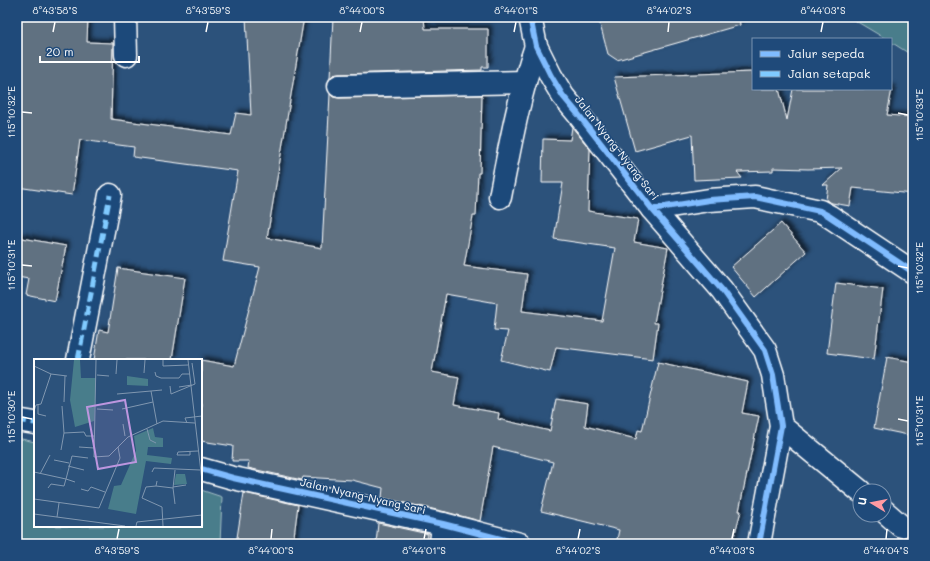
<svg xmlns="http://www.w3.org/2000/svg" width="930" height="561" viewBox="0 0 930 561" font-family="Mali,sans-serif">
	<defs>
		<filter id="shadow"><feDropShadow dx="3.5" dy="-3.5" stdDeviation="2" flood-color="#0009"/></filter>
	</defs>
	<rect width="100%" height="100%" fill="#2c527b"/>
	<filter id="ink" filterUnits="userSpaceOnUse"><feTurbulence type="fractalNoise" baseFrequency=".025" numOctaves="2"/><feDisplacementMap in="SourceGraphic" scale="8" xChannelSelector="R" yChannelSelector="G"/><feConvolveMatrix kernelMatrix="1 2 1 2 8 2 1 2 1" color-interpolation-filters="sRGB"/></filter>
	<g filter="url(#ink)">
		<!-- green -->
		<g fill="#487d8b" stroke="#a4bec5">
			<path d="M849 17H913V56L891 42V39H886Z"/>
			<path d="M17 438 35 442V526H201V490L222 497 220 544H17Z"/>
		</g>
		<!-- building -->
		<g fill="#607181" stroke="#fff" filter="url(#shadow)">
			<path d="M17 17H88L87 42 113 43 111 119 231 135 236 113 251 115 246 17H304L267 238 322 248 330 94 333 97 339 98 482 95 480 173H478L476 216H473L464 266 527 274 522 311 602 321 615 248 554 239 563 183H542L543 139 570 140 572 127 590 149 588 211 638 219 634 242 668 248 654 323H658L653 359 556 347 550 372 501 360 508 331 494 330 497 303 446 294 432 372 459 377 454 405 499 413 498 419 550 431 556 399 588 404 585 426 636 439 638 430 642 431 658 362 748 382 742 413 759 416 739 511H741L732 544H616L619 530 541 511 553 462 493 447 480 521 446 512 382 498 383 488 352 480 303 477 302 480 248 468 249 461H232L233 446 201 441V360L234 366 260 267 223 261 238 171 133 157 134 147 80 140 72 195 17 187V135L19 136 17 78Z"/>
			<path d="M333 17H424L425 29H488V67H482V70L339 74 333 75 330 78Z"/>
			<path d="M598 17H739L740 25 617 60 608 54Z"/>
			<path d="M753 72V89H779L787 120 793 89H892L887 115 913 117V194L853 188 850 206 832 203 826 200 828 185H823L842 168 808 169 773 168V171L737 172 742 178 694 180 692 135 635 151 614 77Z"/>
			<path d="M781 223 806 252 756 297 731 267Z"/>
			<path d="M17 237 66 246 55 301 26 295 29 279 17 277Z"/>
			<path d="M118 268 185 278 172 360H94L99 330 108 332Z"/>
			<path d="M836 283 883 289 874 359 827 353Z"/>
			<path d="M887 357 913 362V436L874 428Z"/>
			<path d="M244 493 298 505 293 544H236Z"/>
			<path d="M378 523 428 534 427 544H376Z"/>
		</g>
		<g fill="none" stroke-linecap="round" stroke-linejoin="round">
			<defs>
				<g id="street">
					<path d="M125 17 126 55"/>
					<path d="M530 17 536 46 551 76 563 96 578 114 652 209 722 290 765 350 773 375 781 426 759 544"/>
					<path d="M339 86 525 82"/>
					<path d="M500 197C510 146 519 95 536 46"/>
					<path d="M652 209 709 200 755 197 820 211 829 216 913 272"/>
					<path d="M78 360 110 195"/>
					<path d="M17 420 35 423"/>
					<path d="M781 426 860 491"/>
					<path d="M201 469 233 478 443 524 520 544"/>
					<path d="M884 511 901 526"/>
					<path d="M441 544 443 524"/>
				</g>
			</defs>
			<!-- street casing -->
			<use href="#street" stroke="#fff" stroke-width="25"/>
			<!-- street -->
			<use href="#street" stroke="#1f4a7a" stroke-width="22"/>
			<!-- quiet -->
			<g stroke="#80caff" stroke-width="5" stroke-dasharray="10 5" stroke-linecap="butt">
				<path d="M911 271 913 259"/>
				<path d="M78 360 110 195"/>
				<path d="M17 420 35 423"/>
			</g>
			<defs>
				<g id="cycleway">
					<path d="M530 17 536 46 551 76 563 96 578 114 652 209 722 290 765 350 773 375 781 426 759 544"/>
					<path d="M652 209 709 200 755 197 820 211 829 216 913 272"/>
					<path d="M201 469 233 478 443 524 520 544"/>
				</g>
			</defs>
			<!-- cycleway casing -->
			<use href="#cycleway" stroke="#1f4a7a" stroke-width="8"/>
			<!-- cycleway -->
			<use href="#cycleway" stroke="#80bcff" stroke-width="6"/>
		</g>
	</g>
	<!-- ticks -->
	<path fill="none" stroke="#fff" stroke-width="1.5" d="M53 32 55 22M206 32 208 22M360 32 362 22M514 32 516 22M668 32 669 22M821 32 823 22M22 112 32 113M898 113 908 115M22 265 32 266M898 266 908 268M22 417 32 419M898 419 908 421M117 539 119 529M271 539 272 529M424 539 426 529M578 539 580 529M732 539 734 529M886 539 887 529"/>
	<g text-anchor="middle" stroke-width="3" stroke-linejoin="round" paint-order="stroke">
		<!-- street labels -->
		<g font-size="11" fill="#fff" stroke="#1f4a7a">
			<text transform="translate(617 148) rotate(52)" y="4">Jalan Nyang-Nyang Sari</text>
			<text transform="translate(363 496) rotate(13)" y="4">Jalan Nyang-Nyang Sari</text>
		</g>
	</g>
	<!-- overview -->
	<g transform="translate(34 359)">
		<rect width="168" height="168" fill="#2c527b"/>
		<path d="M40 1H46L47 19H62L60 62 41 68 36 41ZM93 17 114 20V27L93 26ZM119 69 121 78 129 79V88H114L113 96 138 99 137 105 112 102 102 155 74 150 80 127 87 126 102 92 100 77ZM142 115H151L153 125 140 126Z" fill="#487d8b"/>
		<path fill="none" stroke="#8097b0" stroke-width="1" d="M62 1 60 98 75 97 94 78 129 62 161 64M129 1V7L154 6M154 1 168 122M0 7 17 15 33 17M121 13 122 17 127 19H145L148 15H156M110 14 111 1M82 15 83 1M63 16 75 17M136 27 137 35 161 25 158 4M145 28 158 26M83 35 117 32M30 43 31 17M4 45V55L12 57M63 50 79 51M88 50 119 43M0 52 2 46 7 45 17 15M153 64 151 59 168 57M89 65 91 77M123 65 117 32 128 31M113 70 116 81 122 84M30 74 50 73 52 77H61M45 88 60 89M27 91 30 74 28 47M156 92V96H143L144 93 164 92M20 101 35 104M34 107 50 111M0 113 32 120 38 97 54 99M118 113 120 109 166 111M6 115 16 96M123 122 122 127 112 128 108 139 128 148 129 167M122 127 139 129M139 128 152 126M14 129 17 125 30 127 32 120 41 123M47 130 54 132 57 128 71 133M0 140 65 149 86 99 84 88M141 145 139 129 141 111M0 155 91 167M23 158 25 144M102 167 103 163 168 156"/>
		<path fill="#bd96df" fill-opacity="0.15" stroke="#bd96df" stroke-width="2" d="M91 41 102 103 64 110 53 48Z"/>
		<rect width="168" height="168" fill="none" stroke="#fff" stroke-width="2"/>
	</g>
	<!-- margin -->
	<rect width="930" height="561" fill="none" stroke="#1f4a7a" stroke-width="44"/>
	<!-- legend -->
	<rect x="752" y="38" width="140" height="52" fill="#1f4a7a" stroke="#7992af"/>
	<rect x="760" y="51" width="20" height="6" fill="#80bcff" stroke="#7992af"/>
	<text x="788" y="58" font-size="12" fill="#ffffff">Jalur sepeda</text>
	<rect x="760" y="71" width="20" height="6" fill="#80caff" stroke="#7992af"/>
	<text x="788" y="78" font-size="12" fill="#ffffff">Jalan setapak</text>
	<!-- north arrow -->
	<g transform="translate(872 503) rotate(280)"><circle r="19" fill="#1f4a7a" stroke="#7992af"/>
	<path d="M0-3L7 15L0 10L-7 15Z" fill="#ff9aa2"/>
	<text y="-6" font-size="11" font-weight="bold" text-anchor="middle" fill="#ffffff">U</text>
	</g>
	<!-- scale -->
	<path d="M40 56v6h99v-6" fill="none" stroke="#ffffff" stroke-width="2"/>
	<text x="46" y="56" font-size="12" fill="#ffffff" stroke="#1f4a7a" stroke-width="3" paint-order="stroke">20 m</text>
	<rect x="22" y="22" width="886" height="517" fill="none" stroke="#fff" stroke-width="1.5"/>
	<g font-size="10" text-anchor="middle" fill="#fff">
		<text x="55" y="14">8°43'58"S</text>
		<text x="208" y="14">8°43'59"S</text>
		<text x="362" y="14">8°44'00"S</text>
		<text x="516" y="14">8°44'01"S</text>
		<text x="669" y="14">8°44'02"S</text>
		<text x="823" y="14">8°44'03"S</text>
		<text transform="translate(11 112) rotate(-90)" y="4">115°10'32"E</text>
		<text transform="translate(919 115) rotate(-90)" y="4">115°10'33"E</text>
		<text transform="translate(11 265) rotate(-90)" y="4">115°10'31"E</text>
		<text transform="translate(919 268) rotate(-90)" y="4">115°10'32"E</text>
		<text transform="translate(11 417) rotate(-90)" y="4">115°10'30"E</text>
		<text transform="translate(919 421) rotate(-90)" y="4">115°10'31"E</text>
		<text x="117" y="554">8°43'59"S</text>
		<text x="271" y="554">8°44'00"S</text>
		<text x="424" y="554">8°44'01"S</text>
		<text x="578" y="554">8°44'02"S</text>
		<text x="732" y="554">8°44'03"S</text>
		<text x="886" y="554">8°44'04"S</text>
	</g>
</svg>
